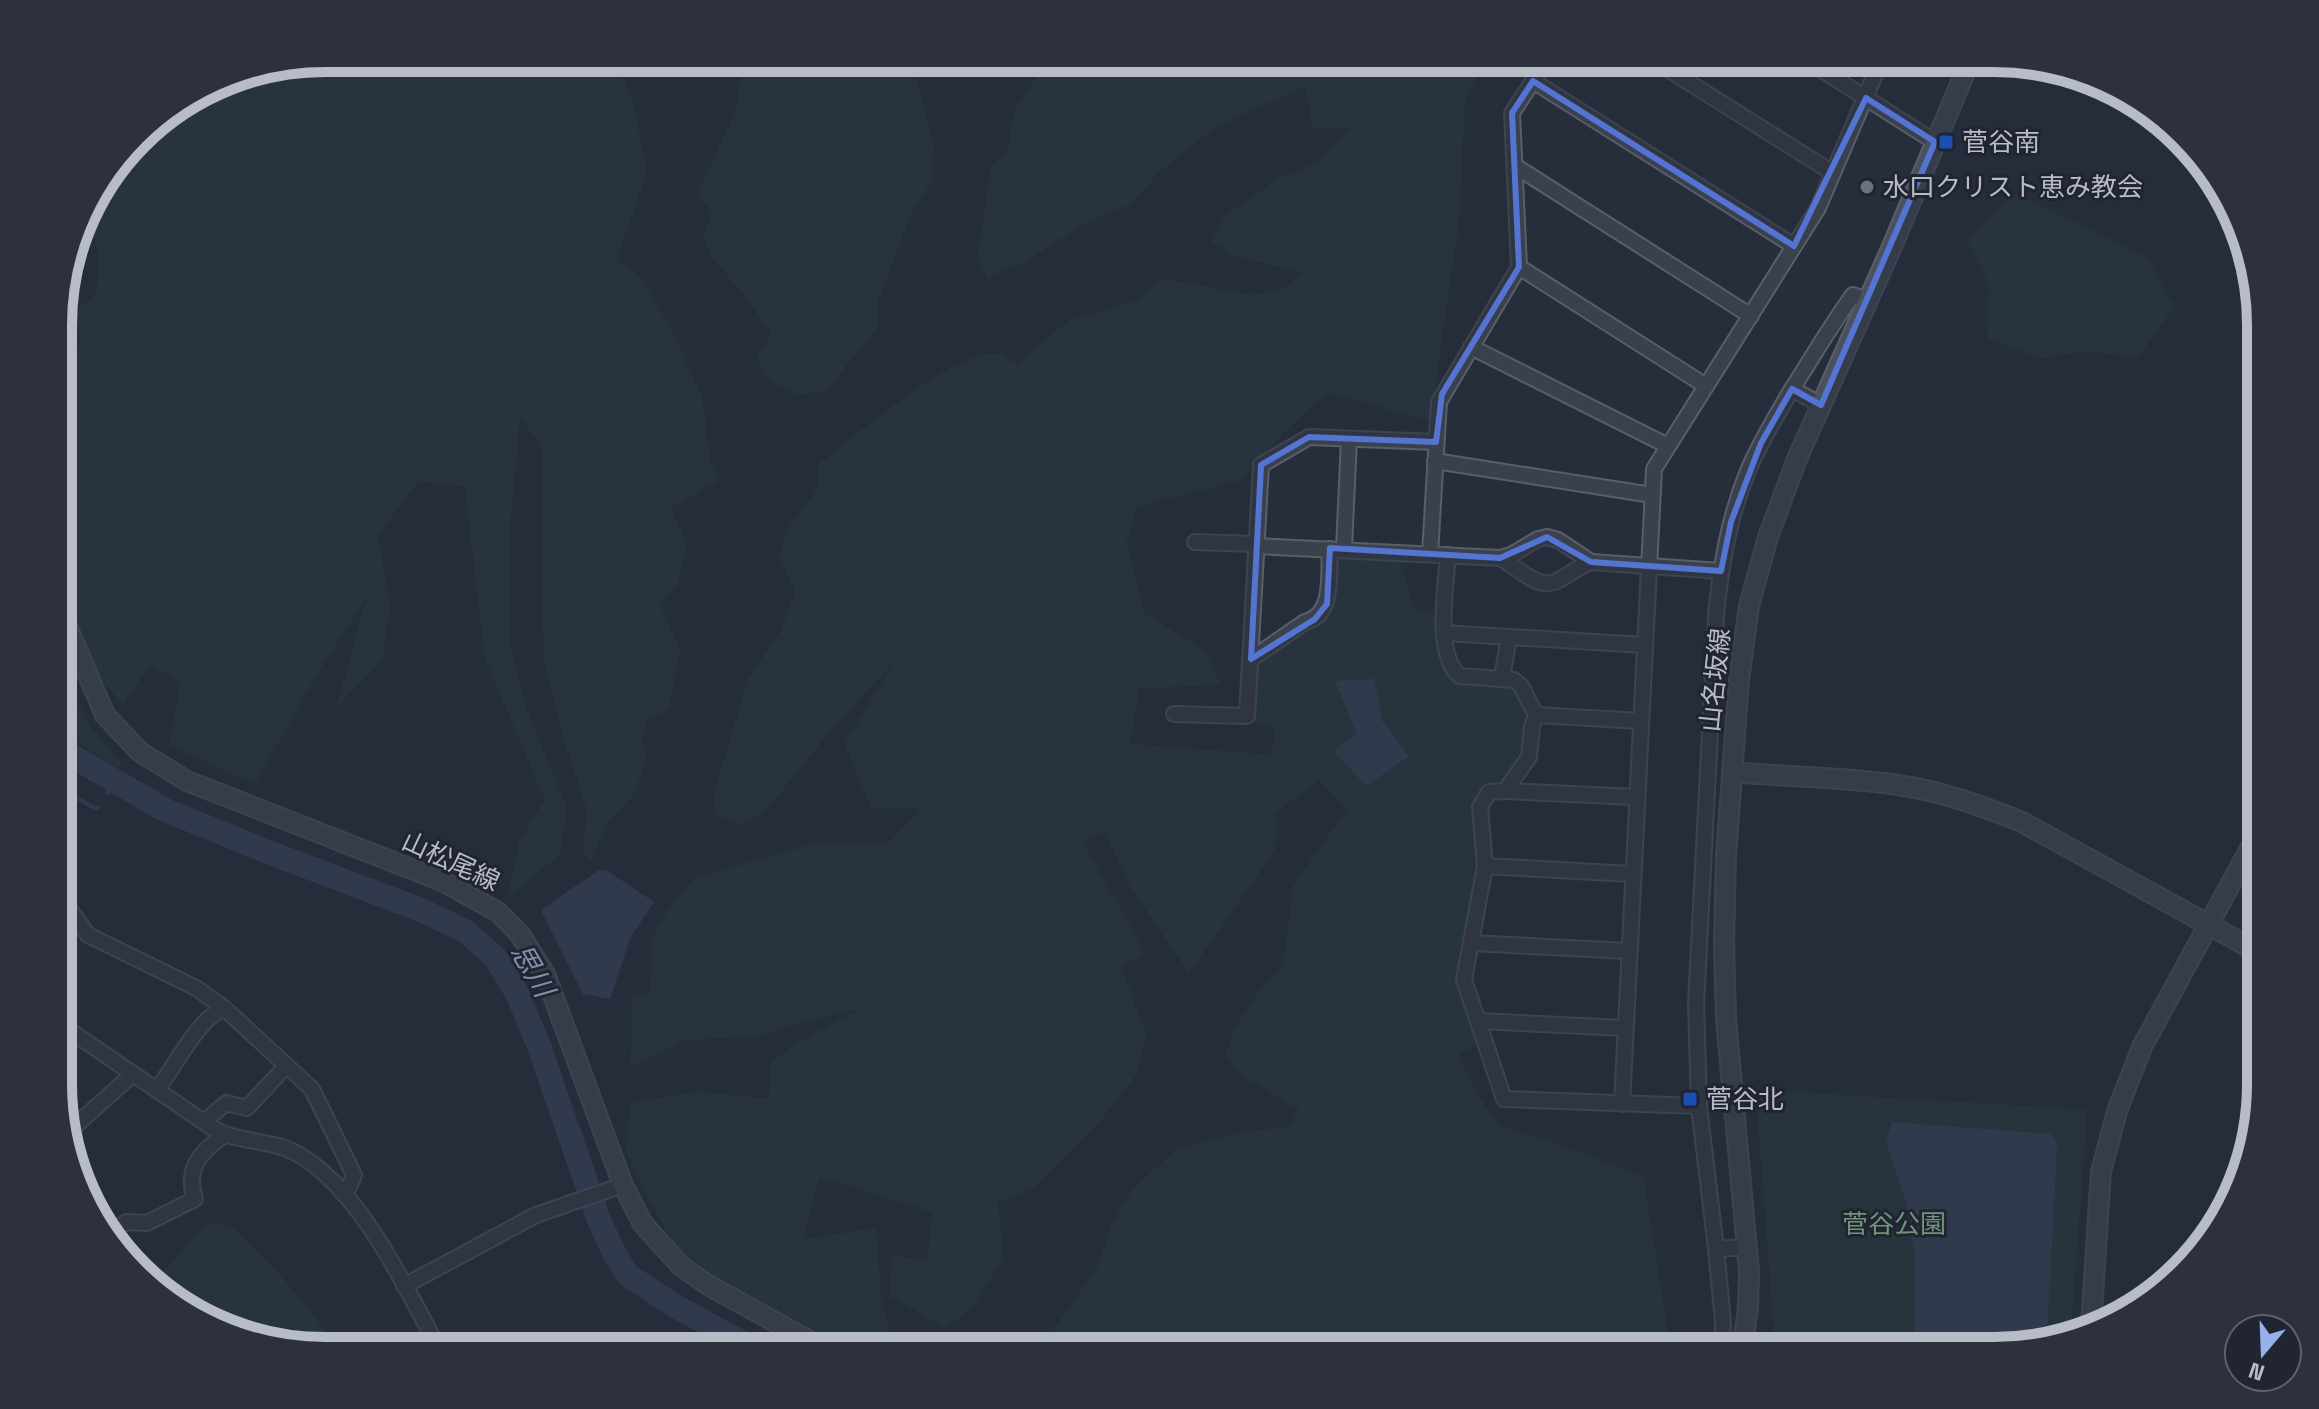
<svg xmlns="http://www.w3.org/2000/svg" width="2319" height="1409" viewBox="0 0 2319 1409" font-family="'Space Grotesk','Noto Sans JP',sans-serif">
	<rect width="100%" height="100%" fill="#272e3b"/>
	<!-- green -->
	<g fill="#2c3d40" fill-rule="evenodd">
		<path d="M325 58H611L620 71 633 101 647 173 616 260 643 279 675 338 702 397 710 459 721 480 670 507 686 542 678 585 659 603 680 649 669 709 648 719 641 739 648 750 635 793 605 824 592 861 584 855 586 807 567 749 545 666 541 591V445L520 417 510 527V645L528 713 567 808 560 854 508 897 519 842 545 800 485 658 465 487 418 481 378 535 390 605 382 660 337 706 367 597 315 677 255 784 169 744 181 682 150 665 123 704 93 670 60 585V377L66 372 82 335 62 325 97 292 98 254 87 205 148 125 173 114 174 109 223 78Z"/>
		<path d="M745 58H952L951 67 916 79 933 140 932 180 910 216 878 300 879 326 847 364 829 390 798 395 766 378 757 358 771 334 746 296 711 257 704 234 712 213 698 194 736 110Z"/>
		<path d="M1055 58H1486L1465 101 1459 221 1430 421 1328 392 1290 426 1240 480 1136 506 1126 544 1145 614 1205 651 1220 684 1139 689 1130 744 1270 755 1276 729 1252 722 1255 669 1260 657 1309 627 1334 562 1339 555 1399 558 1414 609 1438 610 1436 635 1449 675 1462 681 1509 685 1516 689 1526 709 1524 754 1505 781 1484 789 1479 861 1459 979 1480 1044 1458 1055 1477 1094 1499 1126 1553 1142 1643 1176 1671 1351H1021L1057 1325 1099 1265 1111 1226 1132 1191 1176 1149 1248 1131 1289 1127 1299 1109 1239 1073 1226 1055 1233 1031 1261 988 1283 967 1293 886 1347 810 1320 780 1276 812 1275 850 1189 973 1128 883 1105 832 1082 841 1145 953 1121 966 1146 1035 1136 1075 1095 1127 1033 1188 998 1203 1003 1256 976 1303 946 1328 889 1295 893 1256 927 1260 933 1212 819 1177 802 1240 875 1228 878 1246 880 1297 895 1351H855L720 1280 676 1246 645 1193 627 1151 630 1102 700 1092 769 1099 770 1065 790 1048 862 1007 754 1036 684 1040 631 1067 632 998 651 992 652 938 670 907 695 878 814 844 889 843 922 809 871 807 845 744 896 659 832 729 765 811 740 824 717 817 713 796 749 678 782 629 795 592 779 554 791 524 818 489 819 464C853 439 957 347 997 354 1004 355 1013 362 1019 365L1040 344 1072 319 1138 301 1157 281 1171 280 1250 295 1281 291 1304 272 1237 257 1212 242 1225 216 1275 181 1322 159 1352 127 1312 129 1306 85 1213 129 1161 170 1131 204 1087 222 1027 260 988 278 978 257 991 165 1007 153 1016 107 1045 66ZM1357 734 1366 786 1335 751Z"/>
		<path d="M2014 194 2146 256 2174 306 2139 357 2084 351 2042 358 1988 339 1989 284 1967 240Z"/>
		<path d="M60 663 89 725 121 763 119 768 60 731Z"/>
		<path d="M1756 1090 2087 1110 2071 1332 2011 1350 1800 1351 1775 1347Z"/>
		<path d="M214 1223 231 1226 269 1264 296 1293 340 1351H325L191 1315 155 1281 200 1231Z"/>
	</g>
	<!-- water -->
	<g fill="#3f4b62">
		<path d="M1374 679 1382 721 1409 756 1366 786 1334 751 1357 734 1335 681Z"/>
		<path d="M599 870 608 871 654 902 630 938 610 999 583 994 541 910Z"/>
		<path d="M1892 1122 2052 1134 2057 1146 2047 1334 2042 1341 2011 1350H1927L1914 1343 1915 1255 1905 1198 1886 1142Z"/>
	</g>
	<g fill="none" stroke-linecap="round" stroke-linejoin="round">
		<!-- stream -->
		<g stroke="#3f4b62" stroke-width="4">
			<path d="M60 788 96 809 98 807"/>
			<path d="M107 793 114 780"/>
		</g>
		<!-- river -->
		<path stroke="#3f4b62" stroke-width="24" d="M60 749 165 810 276 855 421 910 465 931 495 957 517 993 539 1046 599 1220 615 1255 628 1275 675 1306 758 1351"/>
		<defs>
			<g id="street">
				<path d="M1650 58 1833 173"/>
				<path d="M1803 58 1935 142"/>
				<path d="M1533 81 1794 246"/>
				<path d="M1515 166 1751 316"/>
				<path d="M1519 267 1706 386"/>
				<path d="M1471 347 1668 446"/>
				<path d="M1792 389C1812 358 1831 325 1853 295L1868 300"/>
				<path d="M1435 461 1652 495"/>
				<path d="M1195 542 1257 544"/>
				<path d="M1257 546 1500 558 1511 555 1538 539 1547 537 1558 540 1591 562 1721 571"/>
				<path d="M1344 549 1349 439"/>
				<path d="M1430 554 1439 402 1519 267 1512 113 1548 58"/>
				<path d="M1448 555C1446 585 1434 656 1460 676L1514 680 1521 686 1536 715 1532 727 1529 757 1505 791 1489 792 1480 807 1485 866 1464 980 1504 1099 1699 1106"/>
				<path d="M1500 558C1517 566 1537 591 1557 581 1569 575 1578 567 1591 562"/>
				<path d="M1444 633 1645 645"/>
				<path d="M1251 659 1305 622C1335 615 1328 574 1330 549"/>
				<path d="M1502 678 1509 637"/>
				<path d="M1174 714 1247 716 1261 465 1309 437 1436 442"/>
				<path d="M1536 715 1641 721"/>
				<path d="M1505 791 1636 797"/>
				<path d="M1485 866 1632 874"/>
				<path d="M60 896 88 935 196 988 224 1008 312 1089 354 1175 346 1194"/>
				<path d="M1471 943 1628 951"/>
				<path d="M1478 1021 1625 1028"/>
				<path d="M60 1024 214 1129C239 1143 270 1139 296 1153 360 1188 406 1288 440 1351"/>
				<path d="M157 1090C175 1066 198 1019 224 1008"/>
				<path d="M1622 1104 1654 469 1818 208 1882 58"/>
				<path d="M204 1122 226 1103 247 1108 286 1066"/>
				<path d="M66 1134 133 1074"/>
				<path d="M105 1234 127 1222 147 1223 195 1199C185 1169 200 1151 225 1135"/>
				<path d="M1748 1247 1716 1249 1699 1106 1696 1004 1716 615C1721 565 1729 517 1748 471 1760 442 1777 415 1792 389L1821 405"/>
				<path d="M1716 1249 1723 1322 1722 1351"/>
				<path d="M404 1286 536 1215 623 1185"/>
			</g>
			<g id="secondary">
				<path d="M60 610 105 715 140 752 187 781 442 881 498 912 519 933 545 974 623 1185 643 1224 681 1266 708 1285 828 1351"/>
				<path d="M1732 772C1787 777 1843 777 1898 785 1941 791 1982 806 2022 822L2260 953"/>
				<path d="M2091 1326 2101 1172 2117 1111 2142 1047 2260 830"/>
				<path d="M1742 1351 1748 1308 1749 1271 1726 1019 1724 943 1726 856 1739 680 1749 606 1768 537 1797 459 1891 249 1971 58"/>
			</g>
		</defs>
		<!-- street casing -->
		<use href="#street" stroke="#595e6a" stroke-width="18"/>
		<!-- secondary casing -->
		<use href="#secondary" stroke="#595e6a" stroke-width="22"/>
		<!-- street -->
		<use href="#street" stroke="#3b414c" stroke-width="14"/>
		<!-- secondary -->
		<use href="#secondary" stroke="#49505e" stroke-width="18"/>
	</g>
	<!-- marked area -->
	<path d="M0 0H2319V1409H0ZM1533 81 1794 246 1866 98 1935 142 1821 405 1792 389 1761 443 1731 522 1721 571 1591 562 1547 537 1500 558 1330 548 1327 604 1315 619 1251 659 1261 465 1309 437 1436 442 1442 394 1519 267 1512 113Z" fill="#272e3b" fill-opacity=".55" fill-rule="evenodd"/>
	<path fill="none" stroke="#5374d2" stroke-width="6" stroke-linejoin="round" d="M1533 81 1794 246 1866 98 1935 142 1821 405 1792 389 1761 443 1731 522 1721 571 1591 562 1547 537 1500 558 1330 548 1327 604 1315 619 1251 659 1261 465 1309 437 1436 442 1442 394 1519 267 1512 113Z"/>
	<!-- markers -->
	<g fill="#1a4fb4" stroke="#202531" stroke-width="3">
		<rect x="1938" y="134" width="16" height="16" rx="4"/>
		<rect x="1682" y="1091" width="16" height="16" rx="4"/>
	</g>
	<circle fill="#6b7280" stroke="#202531" stroke-width="3" cx="1867" cy="187" r="8"/>
	<g text-anchor="middle" stroke-width="6" stroke-linejoin="round" paint-order="stroke">
		<!-- poi labels -->
		<g font-size="26" fill="#b7bcc7" stroke="#202531" text-anchor="start">
			<text x="1962" y="151">菅谷南</text>
			<text x="1883" y="196">水口クリスト恵み教会</text>
			<text x="1706" y="1108">菅谷北</text>
		</g>
		<!-- street labels -->
		<g font-size="26" fill="#b7bcc7" stroke="#202531">
			<text transform="translate(1715 680) rotate(-84)" y="9">山名坂線</text>
			<text transform="translate(451 861) rotate(25)" y="9">山松尾線</text>
		</g>
		<!-- park labels -->
		<g font-size="26" fill="#71957c" stroke="#202531">
			<text x="1894" y="1233">菅谷公園</text>
		</g>
		<!-- water labels -->
		<g font-size="28" font-style="italic" fill="#8290ab" stroke="#202531">
			<text transform="translate(533 970) rotate(60)" y="10">思川</text>
		</g>
	</g>
	<!-- crop -->
	<path d="M0 0H2319V1409H0ZM325 72H1994A253 253 0 0 1 2247 325V1084A253 253 0 0 1 1994 1337H325A253 253 0 0 1 72 1084V325A253 253 0 0 1 325 72Z" fill="#2c313d" fill-rule="evenodd"/>
	<path fill="none" stroke="#b7bcc7" stroke-width="10" d="M325 72H1994A253 253 0 0 1 2247 325V1084A253 253 0 0 1 1994 1337H325A253 253 0 0 1 72 1084V325A253 253 0 0 1 325 72Z"/>
	<!-- north arrow -->
	<g transform="translate(2263 1353) rotate(199)"><circle r="38" fill="#202531" stroke="#5c616d" stroke-width="2"/>
	<path d="M0-6L14 30L0 20L-14 30Z" fill="#97b1ec"/>
	<text y="-12" font-size="22" font-weight="bold" text-anchor="middle" fill="#b7bcc7">N</text>
	</g>
</svg>
